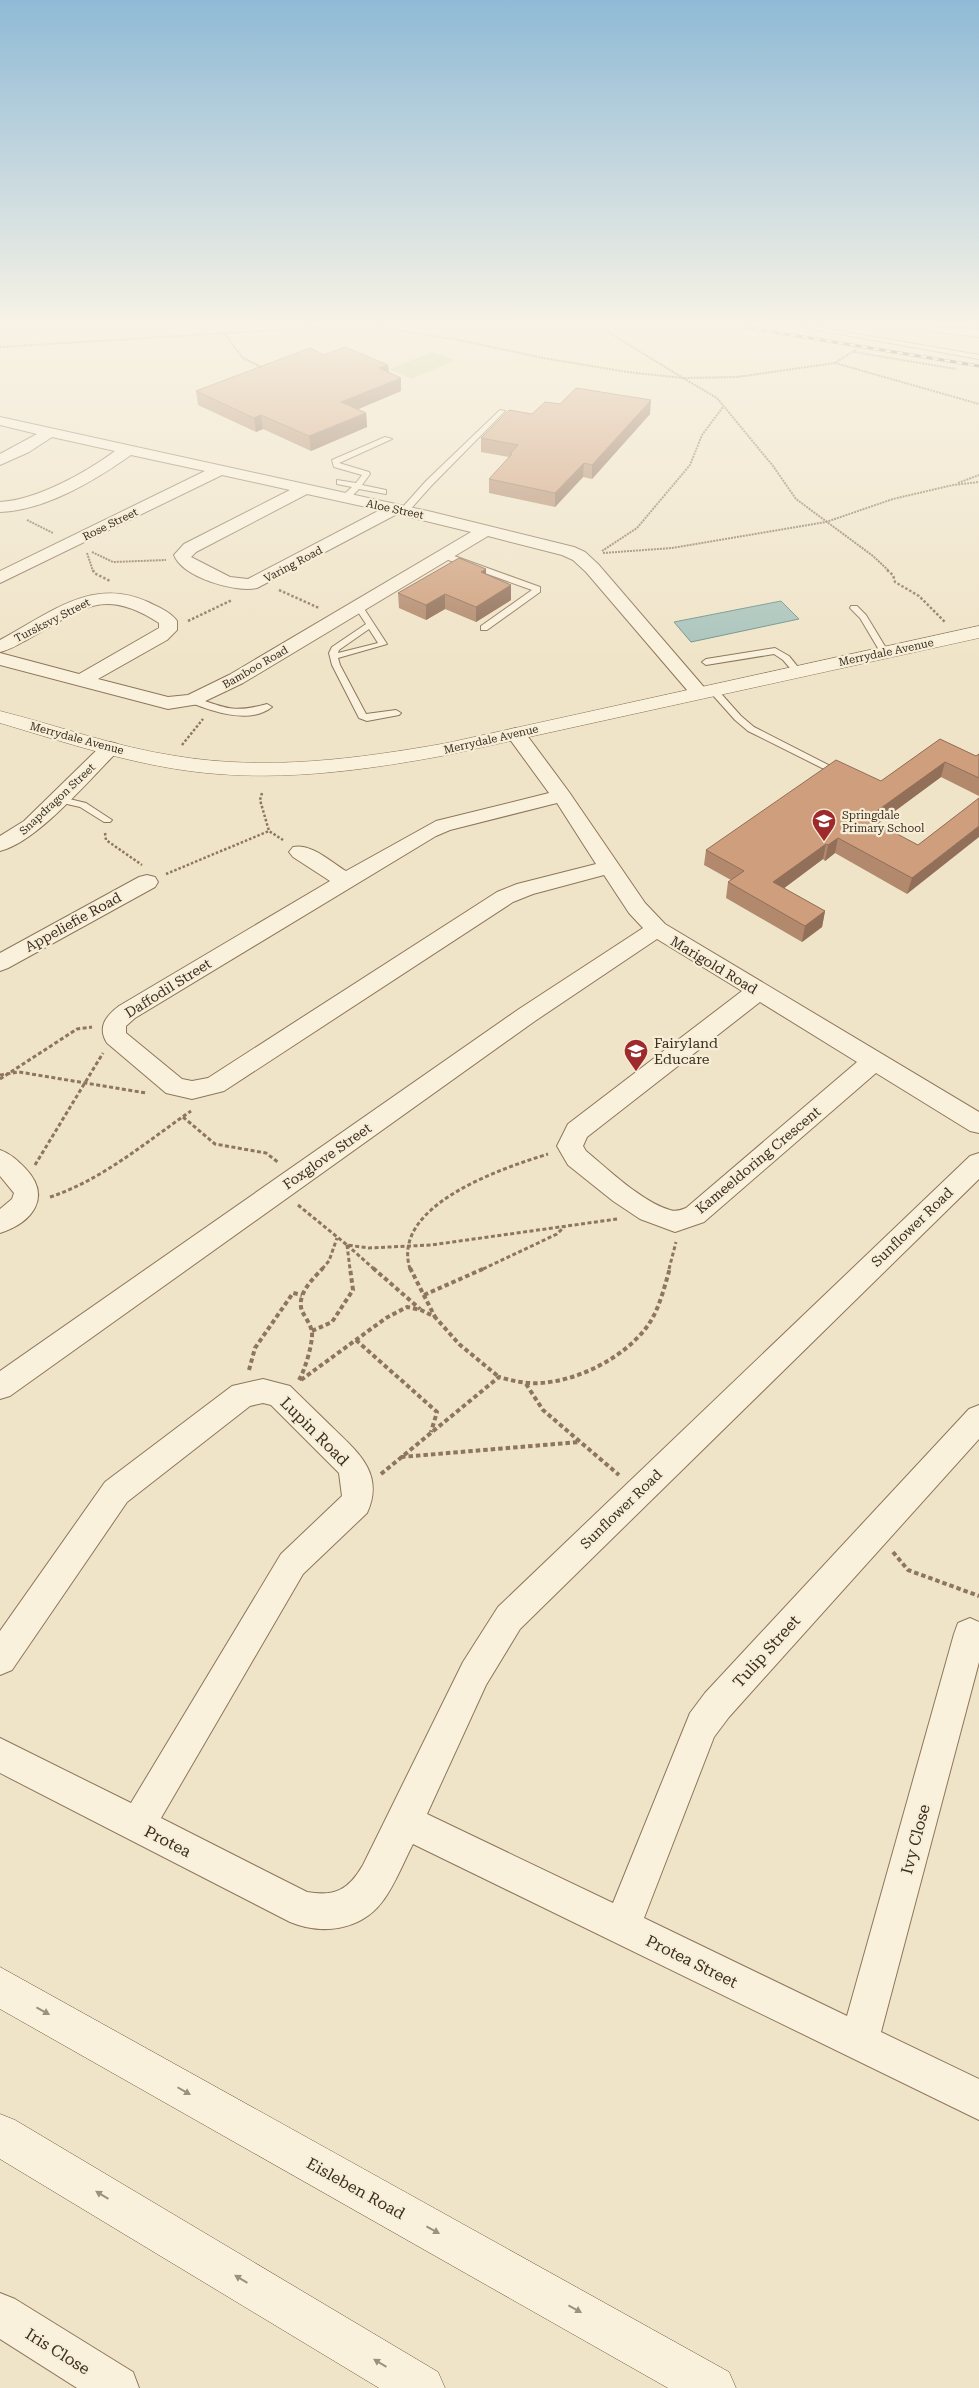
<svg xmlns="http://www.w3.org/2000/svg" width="979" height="2388" viewBox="0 0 979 2388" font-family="'Roboto Serif',serif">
	<rect width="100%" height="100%" fill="#f0e4c8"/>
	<!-- green -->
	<path fill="#c9cf9b" d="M433 352 455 360 411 379 389 369Z"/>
	<!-- water -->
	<path fill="#a9c4bc" stroke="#6f938a" d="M781 601 799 619 691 642 674 622Z"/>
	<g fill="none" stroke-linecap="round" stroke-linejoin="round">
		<defs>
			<g id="service">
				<path d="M801 327H816L979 355V359Z"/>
				<path d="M500 410 505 411 432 485 407 513H401V509L426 481Z"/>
				<path d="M385 437 392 439 339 463 369 472 370 474 362 485 386 490V494L359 489 348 500H342V496L352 487 337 484V480L356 483 362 475 334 467 332 460Z"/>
				<path d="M440 553H446L540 587V592L487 630H481V626L532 590 440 557Z"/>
				<path d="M358 603 361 604 387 644 338 658 340 665 366 714 396 710 401 713 399 715 367 721 359 718 332 665 329 653 332 647 366 624 354 606ZM369 629 378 643 338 653 339 650Z"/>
				<path d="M851 606H857L866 615 889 653 888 655H882L860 618 850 608Z"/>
				<path d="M775 648 789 656 802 672 801 674H795L783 660 774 654 706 665 702 662 706 659Z"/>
				<path d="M713 687 716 688 741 716 754 727 846 774 841 777 838 776 748 731 735 720 710 692V688Z"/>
				<path d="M192 697C227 707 229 714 267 704L272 707C250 725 211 711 189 702V698Z"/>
				<path d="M57 796 86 803 112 820 110 822H104L80 807 54 801V797Z"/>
			</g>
			<g id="minor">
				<path d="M924 327 979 329V337L931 331Z"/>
				<path d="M0 417 432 512 574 547 585 552 598 564 709 693 707 697H693L586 572 573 560 562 555 488 536 243 683 199 704 168 709 0 665V653L79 674 159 628V623C101 585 81 611 28 639 19 644 10 650 0 652V640C49 614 92 576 148 602 158 607 171 612 177 621V630L167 640 98 679 168 697 188 695 229 675 471 532 397 514 257 588C235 593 182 577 174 555L184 544 290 490 222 475 0 583V571L205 471 131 455C94 481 46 510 0 512V502C37 500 85 473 115 451L52 437 29 452 0 465V454L37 434 0 425ZM307 494 380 510 248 579 230 577 191 557 196 552Z"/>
				<path d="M516 728 523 730 569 792 645 903 665 924 979 1112V1133L970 1131 876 1073 704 1222 675 1232 640 1219 613 1201 568 1165 557 1146 568 1124 742 991 657 939 535 1021 10 1396 0 1399V1371L519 1009 643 928 629 913 604 875 533 894 513 902 224 1091 192 1099 166 1093 107 1043C97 1027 106 1016 119 1006L330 881 293 857 289 852 293 847C311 843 331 862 346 871L436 821 549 793 506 734 509 730ZM557 803 596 864 517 884 497 892 208 1078 192 1081 182 1079 126 1033V1026L135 1018 436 836 450 830ZM760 1002 857 1062 686 1208C681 1210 676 1212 670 1210 642 1202 609 1170 586 1151L583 1146 587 1137Z"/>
				<path d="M110 742 117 744 120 748 117 752C89 780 37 842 0 851V836L24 821 103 744Z"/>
				<path d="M147 875 155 877 158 882 155 887 8 968 0 971V953L139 877Z"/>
				<path d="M0 1150C11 1154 17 1160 25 1168 53 1197 32 1223 0 1233V1209L12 1199 14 1193 0 1176Z"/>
				<path d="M979 1153V1179L520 1629 486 1685 427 1814 613 1903 690 1713 705 1693 969 1409 979 1405V1439L729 1717 714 1737 644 1918 847 2016 954 1634 958 1623 970 1618 979 1622V1662L881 2032 979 2079V2120L413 1844C403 1863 395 1885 382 1902 360 1931 321 1935 290 1922L0 1773V1738L131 1803 281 1554 342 1496 339 1473 271 1405 263 1403 250 1406 127 1502 12 1670 0 1675V1631L105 1482 232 1386 263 1379 290 1386C304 1400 318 1413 332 1427 358 1452 385 1474 367 1513L303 1574 161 1818 307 1892C336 1897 349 1889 363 1865L463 1662 498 1607 970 1156Z"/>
				<path d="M0 2293 15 2299 133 2372 139 2388H77L0 2339Z"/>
			</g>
			<path id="tertiary" d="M979 626V638L447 755C367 770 287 781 206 773 136 766 67 743 0 723V711C59 726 116 747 176 756 267 771 357 759 447 743Z"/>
			<g id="secondary">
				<path d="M0 1967 729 2372 736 2388H668L0 2009Z"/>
				<path d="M0 2114 15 2120 438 2372 445 2388H379L0 2159Z"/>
			</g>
		</defs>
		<!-- service casing -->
		<use href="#service" stroke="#8d765c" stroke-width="2"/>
		<!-- minor casing -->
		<use href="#minor" stroke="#8d765c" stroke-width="2"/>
		<!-- tertiary casing -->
		<use href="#tertiary" stroke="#8d765c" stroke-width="1"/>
		<!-- secondary casing -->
		<use href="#secondary" stroke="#6f573f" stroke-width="1"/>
		<!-- path-far3 -->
		<g stroke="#8d765c" stroke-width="2" stroke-dasharray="2 1" stroke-linecap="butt">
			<path d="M219 327 243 358 263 368"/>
			<path d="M379 327 464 341 543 358 627 372 683 378 717 398 773 466 796 499 873 556 889 571"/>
			<path d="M600 327 683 378 737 377 835 363 857 349"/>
			<path d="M0 347 324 327"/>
			<path d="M854 352 956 369"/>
			<path d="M835 363 979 404"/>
			<path d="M958 483 979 475"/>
			<path d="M27 520 53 533"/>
			<path d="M602 551 637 528 690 465 702 435 723 407"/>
			<path d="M92 552 113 562 166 560"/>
			<path d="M87 553 93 571"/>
			<path d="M603 553 672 548 826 522 893 499 953 485 979 482"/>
		</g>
		<!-- path-far2 -->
		<g stroke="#8d765c" stroke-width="2.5" stroke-dasharray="2.5 2" stroke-linecap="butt">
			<path d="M93 570 94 573 110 581"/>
			<path d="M887 570 893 575 895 582 919 596 945 622"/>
			<path d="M279 590 319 608"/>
			<path d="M188 621 232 600"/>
			<path d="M182 745 203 719"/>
			<path d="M262 793 260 800 269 831"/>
			<path d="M105 833 106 840 142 865"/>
			<path d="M166 874 269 831 283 840"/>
		</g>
		<!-- path-far1 -->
		<g stroke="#8d765c" stroke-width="3" stroke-dasharray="4 2.5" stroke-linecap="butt">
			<path d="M0 1075 19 1072 146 1093"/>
			<path d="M0 1079 77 1029 92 1027"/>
			<path d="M183 1117 215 1144 266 1153 279 1163"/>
			<path d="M35 1165 103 1053"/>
			<path d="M50 1197C102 1180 146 1142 191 1111"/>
			<path d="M298 1205 347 1245 369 1248 431 1245 617 1219"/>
			<path d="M347 1245 374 1269"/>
			<path d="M347 1245 350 1269"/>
			<path d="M322 1269 329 1261 337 1238"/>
			<path d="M410 1269C390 1205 503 1168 548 1154"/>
			<path d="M483 1269 557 1234 565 1226"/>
			<path d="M669 1269 676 1242"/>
		</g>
		<!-- path -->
		<g stroke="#8d765c" stroke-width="4" stroke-dasharray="4.5 3" stroke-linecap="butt">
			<path d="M373 1268 420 1309"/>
			<path d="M410 1268 435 1317"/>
			<path d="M424 1295 485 1268"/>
			<path d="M312 1331 332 1322 353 1290 350 1268"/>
			<path d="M356 1340 437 1412 431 1432"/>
			<path d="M249 1370 255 1348 293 1293 302 1295"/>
			<path d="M299 1380C305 1370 313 1343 312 1332 311 1325 305 1317 302 1311 296 1294 313 1279 323 1268"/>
			<path d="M301 1380 386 1318 407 1307 421 1310 435 1317 459 1344 499 1377"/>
			<path d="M526 1384 543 1410 619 1475"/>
			<path d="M401 1457 580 1442"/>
			<path d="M381 1474 499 1377C513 1381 526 1384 540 1383 578 1381 623 1358 646 1328 659 1311 664 1288 670 1268"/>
			<path d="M893 1552 908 1570 979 1596"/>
		</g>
		<!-- service -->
		<use href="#service" fill="#faf1dc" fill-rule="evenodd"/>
		<!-- minor -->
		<use href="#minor" fill="#faf1dc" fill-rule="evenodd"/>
		<!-- tertiary -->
		<use href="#tertiary" fill="#faf1dc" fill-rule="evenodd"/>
		<!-- secondary -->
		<use href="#secondary" fill="#faf1dc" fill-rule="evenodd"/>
		<defs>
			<path id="rail" d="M743 327 979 366"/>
		</defs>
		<!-- rail casing -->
		<use href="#rail" stroke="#3d2e20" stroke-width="3"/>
		<!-- rail -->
		<use href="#rail" stroke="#f7eed8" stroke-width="2" stroke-dasharray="6" stroke-linecap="butt"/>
	</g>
	<!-- wall -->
	<g fill="#b2896c">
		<path d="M324 355 388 365 389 373 401 391 358 409 366 413 367 427 311 451 263 429 256 432 198 405 196 391Z"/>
		<path d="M532 414H650L592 479 583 477 555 507 489 493V479L509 457 481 452V438Z"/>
		<path d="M486 569V575L511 585V600L476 622 445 609 426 620 399 608 398 593Z"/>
		<path d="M940 739 976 756 979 754V796L941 777 877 824 918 845 979 798 907 894 835 853 825 861 823 859 784 888 825 911 822 927 802 942 726 898 728 882 731 880 704 865 706 850 881 781Z"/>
	</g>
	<!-- shaded-wall -->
	<g fill="#916f58">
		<path d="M388 365 389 378 379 368Z"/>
		<path d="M401 378V391L342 416 341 402Z"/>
		<path d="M651 400 650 414 592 479V465Z"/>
		<path d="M366 413 367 427 311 451 309 436Z"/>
		<path d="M261 415 263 429 256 432 254 418Z"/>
		<path d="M584 463 583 477 555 507V493Z"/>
		<path d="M486 569V584L481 572Z"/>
		<path d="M511 585V600L476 622V607Z"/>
		<path d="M445 594V609L426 620V605Z"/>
		<path d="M945 762 941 777 864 834 867 818Z"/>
		<path d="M979 826V837L907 894 912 878Z"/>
		<path d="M838 838 835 853 825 861 828 845Z"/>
		<path d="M826 844 823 859 771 898 773 882Z"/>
		<path d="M825 911 822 927 802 942 805 926Z"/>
	</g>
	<!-- building -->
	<g fill="#cf9f7d" stroke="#916f58">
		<path d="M345 347 388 365 379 368 401 378 341 402 366 413 309 436 261 415 254 418 196 391 310 348 324 355Z"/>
		<path d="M576 388 651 400 592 465 584 463 555 493 489 479 512 454H510L518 445 481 438 509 410 532 414 545 402 560 404Z"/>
		<path d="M459 558 486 569 481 572 511 585 476 607 445 594 426 605 398 593Z"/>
		<path d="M940 739 976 756 979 754V778L945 762 867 818 918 845 979 798V826L912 878 838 838 828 845 826 844 773 882 825 911 805 926 728 882 744 871 706 850 836 760 881 781Z"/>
	</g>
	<!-- one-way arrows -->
	<defs><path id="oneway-solid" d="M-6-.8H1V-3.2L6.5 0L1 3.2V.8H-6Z" transform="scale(1.25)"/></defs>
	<g fill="#9c907e">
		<use href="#oneway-solid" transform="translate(43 2011) rotate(29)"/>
		<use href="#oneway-solid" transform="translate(184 2091) rotate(30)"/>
		<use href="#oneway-solid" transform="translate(102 2195) rotate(-149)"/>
		<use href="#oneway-solid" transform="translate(433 2230) rotate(29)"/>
		<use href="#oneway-solid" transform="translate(241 2279) rotate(-149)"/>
		<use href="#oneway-solid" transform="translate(575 2309) rotate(29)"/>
		<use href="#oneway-solid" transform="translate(380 2363) rotate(-149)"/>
	</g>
	<!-- sky -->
	<linearGradient id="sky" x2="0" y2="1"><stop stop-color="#8fbad6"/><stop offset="0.49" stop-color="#f8f3e6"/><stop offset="1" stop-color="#f8f3e6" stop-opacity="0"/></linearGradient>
	<rect width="979" height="661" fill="url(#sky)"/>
	<!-- icons -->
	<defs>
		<symbol id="school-pin" viewBox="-11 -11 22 30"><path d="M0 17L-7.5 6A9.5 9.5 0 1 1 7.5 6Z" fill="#9e2a2b" stroke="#f7eed8"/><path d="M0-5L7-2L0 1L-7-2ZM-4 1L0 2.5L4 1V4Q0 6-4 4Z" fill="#fff"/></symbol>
	</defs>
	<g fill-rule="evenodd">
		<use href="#school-pin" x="810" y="807" width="28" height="38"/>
		<use href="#school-pin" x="622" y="1037" width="28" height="38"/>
	</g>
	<g text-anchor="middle" stroke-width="4.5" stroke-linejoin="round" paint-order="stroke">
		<!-- far-street labels -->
		<g font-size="11" fill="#3d2e20" stroke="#f7eed8">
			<text transform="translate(395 509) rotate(12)" y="4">Aloe Street</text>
			<text transform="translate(110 524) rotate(-26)" y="4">Rose Street</text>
			<text transform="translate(293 564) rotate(-28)" y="4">Varing Road</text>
			<text transform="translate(52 620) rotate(-27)" y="4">Tursksvy Street</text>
			<text transform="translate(886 652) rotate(-12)" y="4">Merrydale Avenue</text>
			<text transform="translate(255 667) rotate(-30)" y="4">Bamboo Road</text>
			<text transform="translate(77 738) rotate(15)" y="4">Merrydale Avenue</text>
			<text transform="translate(491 739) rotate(-13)" y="4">Merrydale Avenue</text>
			<text transform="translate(57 799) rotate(-43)" y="4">Snapdragon Street</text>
		</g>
		<!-- far-poi labels -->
		<g font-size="11" fill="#3d2e20" stroke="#f7eed8" text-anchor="start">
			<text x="842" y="819">Springdale<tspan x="842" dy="13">Primary School</tspan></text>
		</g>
		<!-- street labels -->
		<g font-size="14" fill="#3d2e20" stroke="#f7eed8">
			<text transform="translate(73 922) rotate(-29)" y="5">Appeliefie Road</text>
			<text transform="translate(714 965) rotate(31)" y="5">Marigold Road</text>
			<text transform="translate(168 988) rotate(-32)" y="5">Daffodil Street</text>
			<text transform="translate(327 1156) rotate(-35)" y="5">Foxglove Street</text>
			<text transform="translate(758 1160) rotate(-40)" y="5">Kameeldoring Crescent</text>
			<text transform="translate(912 1227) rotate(-44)" y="5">Sunflower Road</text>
			<text transform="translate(621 1509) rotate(-44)" y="5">Sunflower Road</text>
		</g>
		<!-- poi labels -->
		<g font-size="14" fill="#3d2e20" stroke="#f7eed8" text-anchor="start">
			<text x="654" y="1048">Fairyland<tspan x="654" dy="16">Educare</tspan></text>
		</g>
		<!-- near-street labels -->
		<g font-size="16" fill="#3d2e20" stroke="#f7eed8">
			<text transform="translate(315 1431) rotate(45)" y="6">Lupin Road</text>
			<text transform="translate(766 1651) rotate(-48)" y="6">Tulip Street</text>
			<text transform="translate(915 1839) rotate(-75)" y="6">Ivy Close</text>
			<text transform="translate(168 1841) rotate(27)" y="6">Protea</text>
			<text transform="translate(692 1961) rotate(26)" y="6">Protea Street</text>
			<text transform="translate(356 2188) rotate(29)" y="6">Eisleben Road</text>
			<text transform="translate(58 2351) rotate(32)" y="6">Iris Close</text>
		</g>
	</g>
</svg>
